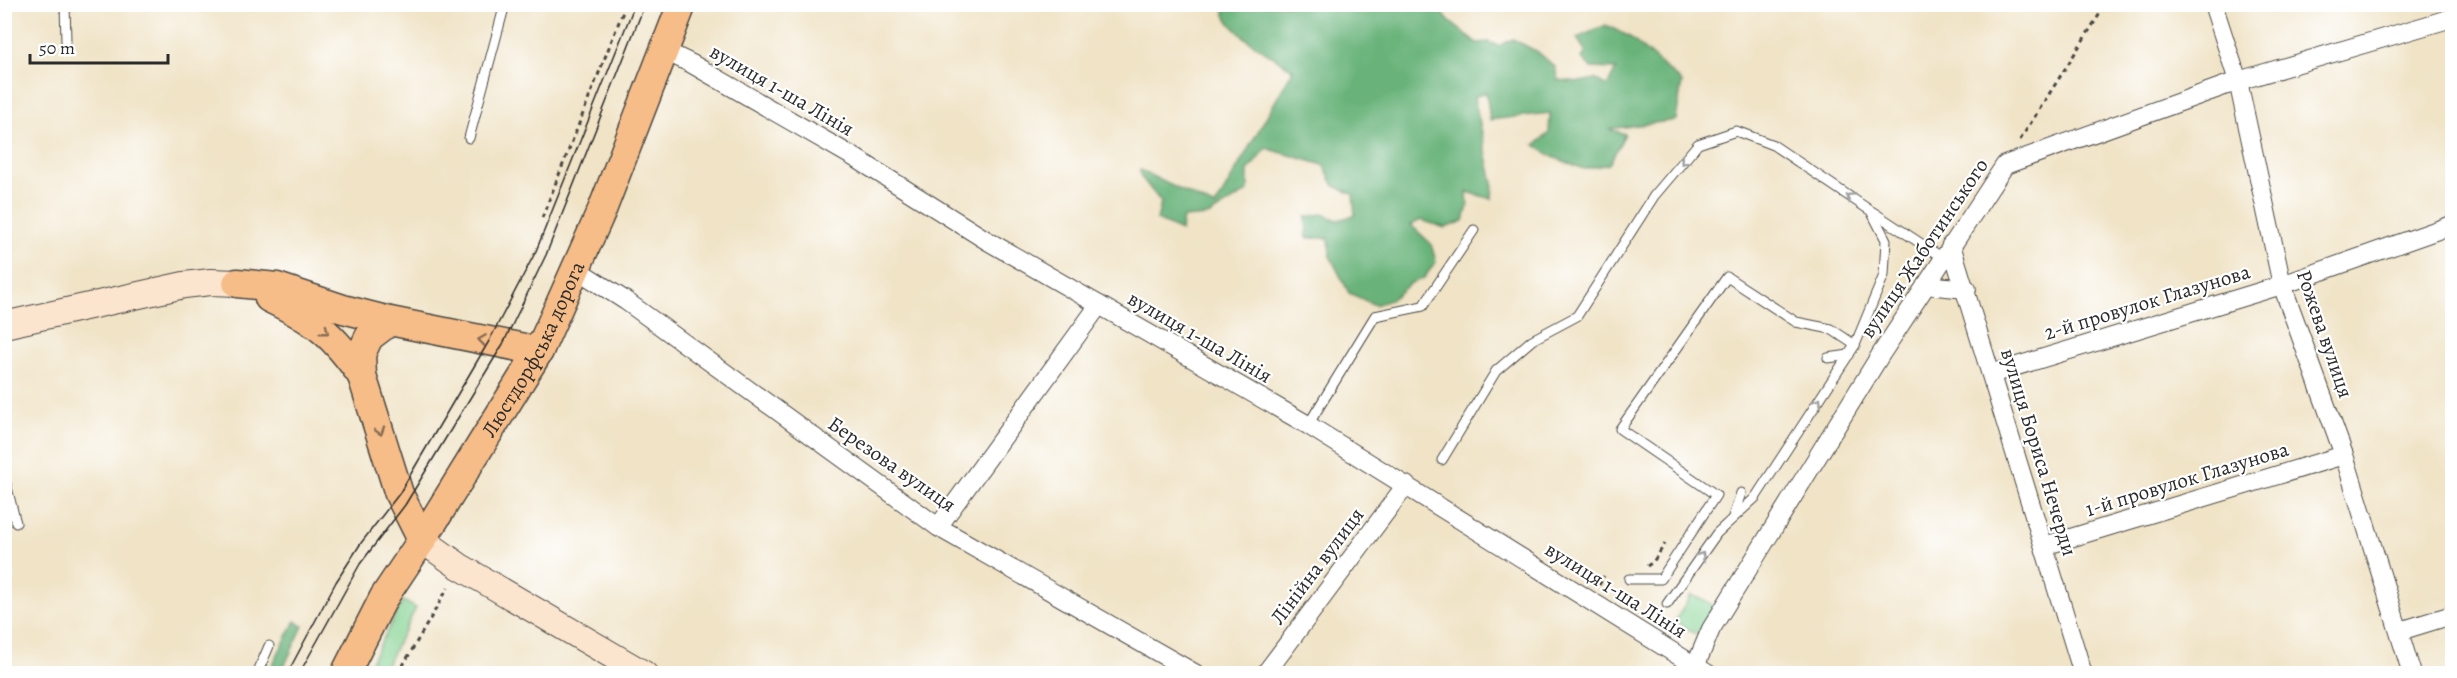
<svg xmlns="http://www.w3.org/2000/svg" width="2457" height="678" viewBox="0 0 2457 678" font-family="Alegreya,serif">
	<rect width="100%" height="100%" fill="#fff"/>
	<filter id="ink" filterUnits="userSpaceOnUse"><feTurbulence type="fractalNoise" baseFrequency=".0167" numOctaves="2"/><feDisplacementMap in="SourceGraphic" scale="12" xChannelSelector="R" yChannelSelector="G"/><feConvolveMatrix kernelMatrix="1 2 1 2 8 2 1 2 1" color-interpolation-filters="sRGB"/></filter>
	<filter id="wash" filterUnits="userSpaceOnUse"><feTurbulence type="fractalNoise" baseFrequency=".008" numOctaves="4" result="noise"/><feDisplacementMap in="SourceGraphic" scale="24" xChannelSelector="R" yChannelSelector="G"/><feGaussianBlur stdDeviation="1.35" result="paint"/><feColorMatrix in="noise" values="0 0 0 0 0 0 0 0 0 0 0 0 0 0 0 0 0 1.4 0 .05"/><feComposite in="paint" operator="in"/></filter>
	<g filter="url(#wash)">
		<rect width="100%" height="100%" fill="#f0e3c6"/>
		<!-- green -->
		<g fill="#82d190" stroke="#567e5e" stroke-width="1.5">
			<path d="M1691 595 1715 606 1697 635 1675 621Z"/>
			<path d="M403 601 416 608 382 673H365Z"/>
		</g>
		<!-- forest -->
		<g fill="#69b37a" stroke="#4a6f52" stroke-width="1.5">
			<path d="M1224 5H1436L1449 21 1477 43 1489 42 1498 46 1513 39 1538 52 1555 67 1558 80 1580 82 1595 79 1607 86 1616 69 1591 68 1582 58 1586 52 1577 38 1606 25 1628 36 1682 82 1676 120 1609 129 1625 134 1609 164 1584 169 1553 157 1535 145 1549 133 1550 113 1490 120 1486 92 1474 97 1493 183 1492 199 1467 192 1468 206 1464 221 1445 228 1421 220 1411 225 1431 244 1436 262 1424 278 1411 283 1390 300 1375 305 1349 293 1330 256 1329 238H1307L1306 217 1322 214 1338 220 1355 215 1353 194 1334 186 1323 165 1266 148 1248 171V191L1208 216 1183 218 1181 231 1157 220 1161 202 1141 177 1140 170 1215 207 1293 70C1277 58 1218 28 1224 5Z"/>
			<path d="M295 621 303 626 281 673H268Z"/>
		</g>
	</g>
	<g filter="url(#ink)">
		<g fill="none" stroke-linecap="round" stroke-linejoin="round">
			<defs>
				<g id="service">
					<path d="M65 4 66 41"/>
					<path d="M469 138 505 4"/>
					<path d="M1873 212 1943 258"/>
					<path d="M1828 358 1849 355"/>
					<path d="M1308 425 1375 316 1423 306 1474 230"/>
					<path d="M1442 460 1496 371 1532 340 1577 316 1654 196 1698 144 1736 131 1773 145 1871 211 1886 240 1884 275 1855 345 1755 498 1717 533 1667 604"/>
					<path d="M4 476 16 523"/>
					<path d="M1733 517 1741 493"/>
					<path d="M1629 579H1661L1716 495 1620 429 1727 277 1796 322 1831 329 1855 345"/>
					<path d="M257 674 269 646"/>
				</g>
				<g id="minor">
					<path d="M2213 4 2238 81 2282 285 2344 455 2412 674"/>
					<path d="M663 50 692 64 857 159 986 240 1308 425 1708 674"/>
					<path d="M1951 245 2083 674"/>
					<path d="M576 269 626 301 938 527 1196 674"/>
					<path d="M1926 285 1967 289"/>
					<path d="M1991 374 2282 285 2452 225"/>
					<path d="M938 527 1099 305"/>
					<path d="M2044 546 2344 455"/>
					<path d="M2400 631 2452 615"/>
					<path d="M1265 674 1406 485"/>
					<path d="M1692 674 1711 629 1881 354 2005 165 2238 81 2452 18"/>
				</g>
				<g id="secondary">
					<path d="M4 325 184 285 211 282 237 283"/>
					<path d="M422 540 459 566 644 674"/>
				</g>
				<g id="primary">
					<path d="M237 283 277 287 343 309 390 321 539 351"/>
					<path d="M269 298C315 320 333 334 362 376"/>
					<path d="M390 321 369 337 361 354 362 376 399 494 422 540"/>
					<path id="s1" d="M345 674 384 597 422 540 539 351 602 210 682 4"/>
				</g>
			</defs>
			<!-- service casing -->
			<use href="#service" stroke="#494742" stroke-width="11"/>
			<!-- minor casing -->
			<use href="#minor" stroke="#494742" stroke-width="20"/>
			<!-- secondary casing -->
			<use href="#secondary" stroke="#494742" stroke-width="28"/>
			<!-- primary casing -->
			<use href="#primary" stroke="#494742" stroke-width="31"/>
			<!-- path -->
			<g stroke="#494742" stroke-width="3" stroke-dasharray="4.5 4.5" stroke-linecap="butt">
				<path d="M2020 140 2106 4"/>
				<path d="M542 218 626 4"/>
				<path d="M1647 566 1653 562 1665 544"/>
				<path d="M1599 585 1604 576"/>
				<path d="M398 674 448 588"/>
			</g>
			<!-- service -->
			<use href="#service" stroke="#fff" stroke-width="9"/>
			<!-- minor -->
			<use href="#minor" stroke="#fff" stroke-width="18"/>
			<!-- secondary -->
			<use href="#secondary" stroke="#fce5cf" stroke-width="26"/>
			<!-- primary -->
			<use href="#primary" stroke="#f7bd88" stroke-width="28"/>
			<!-- tram -->
			<g stroke="#2b2b2b" stroke-width="1.5">
				<path d="M287 674 336 582 361 543 399 494 489 341 536 251 635 4"/>
				<path d="M299 674 360 564 405 505 503 344 546 255 645 4"/>
			</g>
		</g>
		<!-- one-way arrows -->
		<defs><path id="oneway-chevron" d="M-2-3.5L2.5 0L-2 3.5" fill="none" stroke-width="1.6" stroke-linecap="round" stroke-linejoin="round" transform="scale(1.5)"/></defs>
		<g stroke="#a0a0a0">
			<use href="#oneway-chevron" transform="translate(1684 161) rotate(130)"/>
			<use href="#oneway-chevron" transform="translate(1850 197) rotate(-146)"/>
			<use href="#oneway-chevron" transform="translate(1818 402) rotate(-57)"/>
			<use href="#oneway-chevron" transform="translate(1701 556) rotate(-55)"/>
		</g>
		<g stroke="#876d55">
			<use href="#oneway-chevron" transform="translate(325 331) rotate(38)"/>
			<use href="#oneway-chevron" transform="translate(482 340) rotate(-172)"/>
			<use href="#oneway-chevron" transform="translate(380 431) rotate(72)"/>
		</g>
	</g>
	<g text-anchor="middle" stroke-width="4.5" stroke-linejoin="round" paint-order="stroke">
		<!-- street labels -->
		<g font-size="21" fill="#2b2b2b" stroke="#fff">
			<text transform="translate(782 90) rotate(30)" y="7">вулиця 1-ша Лінія</text>
			<text transform="translate(1924 248) rotate(-56)" y="7">вулиця Жаботинського</text>
			<text transform="translate(2147 302) rotate(-17)" y="7">2-й провулок Глазунова</text>
			<text transform="translate(2325 334) rotate(71)" y="7">Рожева вулиця</text>
			<text transform="translate(1200 337) rotate(30)" y="7">вулиця 1-ша Лінія</text>
			<text dy="7" stroke="none"><textPath href="#s1" startOffset="376">Люстдорфська дорога</textPath></text>
			<text transform="translate(2039 452) rotate(73)" y="7">вулиця Бориса Нечерди</text>
			<text transform="translate(892 464) rotate(35)" y="7">Березова вулиця</text>
			<text transform="translate(2187 479) rotate(-17)" y="7">1-й провулок Глазунова</text>
			<text transform="translate(1317 566) rotate(-53)" y="7">Лінійна вулиця</text>
			<text transform="translate(1616 590) rotate(32)" y="7">вулиця 1-ша Лінія</text>
		</g>
	</g>
	<!-- margin -->
	<rect width="2457" height="678" fill="none" stroke="#fff" stroke-width="24"/>
	<!-- scale -->
	<path d="M30 54v9h138v-9" fill="none" stroke="#2b2b2b" stroke-width="3"/>
	<text x="39" y="54" font-size="18" fill="#2b2b2b" stroke="#ffffff" stroke-width="4.5" paint-order="stroke">50 m</text>
</svg>
